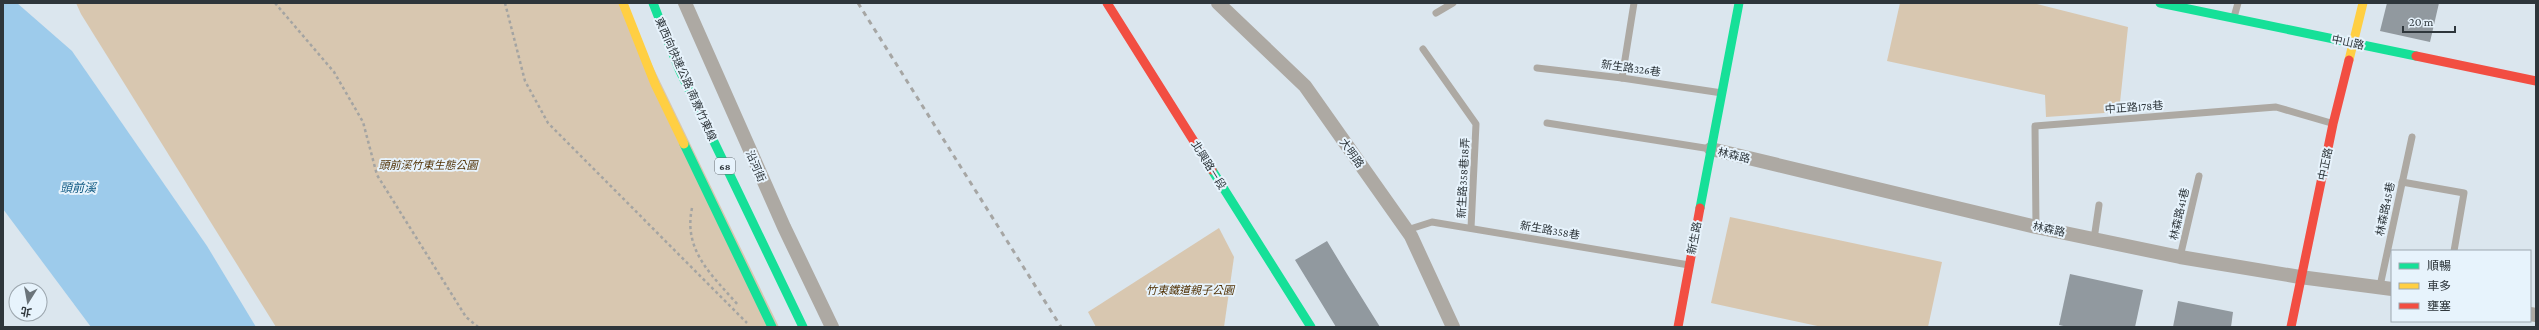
<svg xmlns="http://www.w3.org/2000/svg" width="2539" height="330" viewBox="0 0 2539 330" font-family="'Crimson Pro','Noto Sans TC',serif">
	<rect width="100%" height="100%" fill="#dbe6ee"/>
	<!-- green -->
	<g fill="#d8c7b0">
		<path d="M76 3H622L779 327H276L81 14Z"/>
		<path d="M1900 3H2033L2128 27 2119 112 2046 117 2045 95 1887 61Z"/>
		<path d="M1730 217 1942 262 1928 327H1822L1711 303Z"/>
		<path d="M1219 228 1234 257 1224 327H1096L1088 312Z"/>
	</g>
	<!-- water -->
	<path fill="#9dcbeb" d="M3 3H17L72 51 207 246 256 327H91L3 209Z"/>
	<!-- building -->
	<g fill="#91999f">
		<path d="M2387 3H2439L2430 42 2380 31Z"/>
		<path d="M1327 241 1347 274 1380 327H1336L1295 260Z"/>
		<path d="M2070 274 2143 290 2135 327H2068L2059 325Z"/>
		<path d="M2178 301 2233 312 2231 327H2173Z"/>
	</g>
	<g fill="none" stroke-linecap="round" stroke-linejoin="round">
		<!-- path -->
		<g stroke="#a4a4a2" stroke-width="2.5" stroke-dasharray="3 3" stroke-linecap="butt">
			<path d="M275 3 334 72 363 122 377 175 466 317 478 327"/>
			<path d="M505 3 525 81 548 123 747 323"/>
			<path d="M692 208C683 251 712 275 738 305"/>
		</g>
		<!-- lane -->
		<g stroke="#ada9a3" stroke-width="7">
			<path d="M1436 13 1453 3"/>
			<path d="M2234 17 2238 3"/>
			<path d="M1423 49 1476 124 1471 228"/>
			<path d="M1537 68 1622 78 1722 93"/>
			<path d="M1622 78 1634 3"/>
			<path d="M1547 123 1711 149"/>
			<path d="M2402 182 2464 193 2454 251"/>
			<path d="M2036 227 2035 126 2276 107 2331 123"/>
			<path d="M1407 230 1432 222 1689 265"/>
			<path d="M2094 239 2099 205"/>
			<path d="M2180 257 2199 176"/>
			<path d="M2380 286 2412 137"/>
		</g>
		<!-- street -->
		<g stroke="#ada9a3" stroke-width="14">
			<path d="M685 3 784 227 832 327"/>
			<path d="M1218 3 1305 86 1411 236 1453 327"/>
			<path d="M1711 149 2036 227 2180 257 2300 277 2392 289"/>
			<path d="M2530 314 2536 315"/>
		</g>
		<!-- fast -->
		<g stroke="#16e098" stroke-width="9">
			<path d="M653 3 679 69 803 327"/>
			<path d="M2160 3 2416 56"/>
			<path d="M684 144 772 327"/>
			<path d="M1212 170 1311 327"/>
			<path d="M1700 208 1739 3"/>
		</g>
		<!-- slow -->
		<g stroke="#ffcf43" stroke-width="9">
			<path d="M623 3 655 84 684 144"/>
			<path d="M2349 60 2363 3"/>
		</g>
		<!-- jam -->
		<g stroke="#f24e42" stroke-width="9">
			<path d="M1107 3 1212 170"/>
			<path d="M2416 56 2536 81"/>
			<path d="M1678 327 1700 208"/>
			<path d="M2291 327 2333 124 2349 60"/>
		</g>
		<!-- rail -->
		<path stroke="#a6a6a4" stroke-width="3" stroke-dasharray="5 5" stroke-linecap="butt" d="M858 3 1061 327"/>
	</g>
	<g text-anchor="middle" stroke-width="4" stroke-linejoin="round" paint-order="stroke">
		<!-- shield labels -->
		<rect fill="#e7f3fc" stroke="#666f75" stroke-width="1" x="715" y="158" width="20" height="16" rx="3"/>
		<g font-size="10" font-weight="bold" fill="#2e363b">
			<text x="725" y="170">68</text>
		</g>
		<!-- street labels -->
		<g font-size="11" fill="#2e363b" stroke="#e7f3fc">
			<text transform="translate(2348 42) rotate(12)" y="4">中山路</text>
			<text transform="translate(1631 68) rotate(8)" y="4">新生路326巷</text>
			<text transform="translate(686 79) rotate(66)" y="4">東西向快速公路 南寮竹東線</text>
			<text transform="translate(2134 107) rotate(-4)" y="4">中正路178巷</text>
			<text transform="translate(1352 153) rotate(55)" y="4">大明路</text>
			<text transform="translate(1734 155) rotate(13)" y="4">林森路</text>
			<text transform="translate(2325 164) rotate(-78)" y="4">中正路</text>
			<text transform="translate(1209 165) rotate(58)" y="4">北興路ㄧ段</text>
			<text transform="translate(756 166) rotate(66)" y="4">沿河街</text>
			<text transform="translate(1463 178) rotate(-87)" y="4">新生路358巷18弄</text>
			<text transform="translate(2385 209) rotate(-78)" y="4">林森路45巷</text>
			<text transform="translate(2179 214) rotate(-77)" y="4">林森路41巷</text>
			<text transform="translate(2049 229) rotate(12)" y="4">林森路</text>
			<text transform="translate(1550 230) rotate(10)" y="4">新生路358巷</text>
			<text transform="translate(1694 238) rotate(-79)" y="4">新生路</text>
		</g>
		<!-- park labels -->
		<g font-size="11" font-style="italic" fill="#513205" stroke="#e7f3fc">
			<text x="428" y="169">頭前溪竹東生態公園</text>
			<text x="1190" y="294">竹東鐵道親子公園</text>
		</g>
		<!-- water labels -->
		<g font-size="12" font-style="italic" fill="#0c5780" stroke="#e7f3fc">
			<text x="78" y="192">頭前溪</text>
		</g>
	</g>
	<!-- border -->
	<rect width="2539" height="330" fill="none" stroke="#2e363b" stroke-width="8"/>
	<!-- legend -->
	<rect x="2391" y="250" width="140" height="72" fill="#e7f3fc" stroke="#9da7af"/>
	<rect x="2399" y="263" width="20" height="6" fill="#16e098" stroke="#9da7af"/>
	<text x="2427" y="270" font-size="12" fill="#2e363b">順暢</text>
	<rect x="2399" y="283" width="20" height="6" fill="#ffcf43" stroke="#9da7af"/>
	<text x="2427" y="290" font-size="12" fill="#2e363b">車多</text>
	<rect x="2399" y="303" width="20" height="6" fill="#f24e42" stroke="#9da7af"/>
	<text x="2427" y="310" font-size="12" fill="#2e363b">壅塞</text>
	<!-- north arrow -->
	<g transform="translate(28 302) rotate(191)"><circle r="19" fill="#e7f3fc" stroke="#9da7af"/>
	<path d="M0-3L7 15L0 10L-7 15Z" fill="#6b747a"/>
	<text y="-6" font-size="11" font-weight="bold" text-anchor="middle" fill="#2e363b">北</text>
	</g>
	<!-- scale -->
	<path d="M2403 26v6h52v-6" fill="none" stroke="#2e363b" stroke-width="2"/>
	<text x="2409" y="26" font-size="12" fill="#2e363b" stroke="#e7f3fc" stroke-width="3" paint-order="stroke">20 m</text>
</svg>
